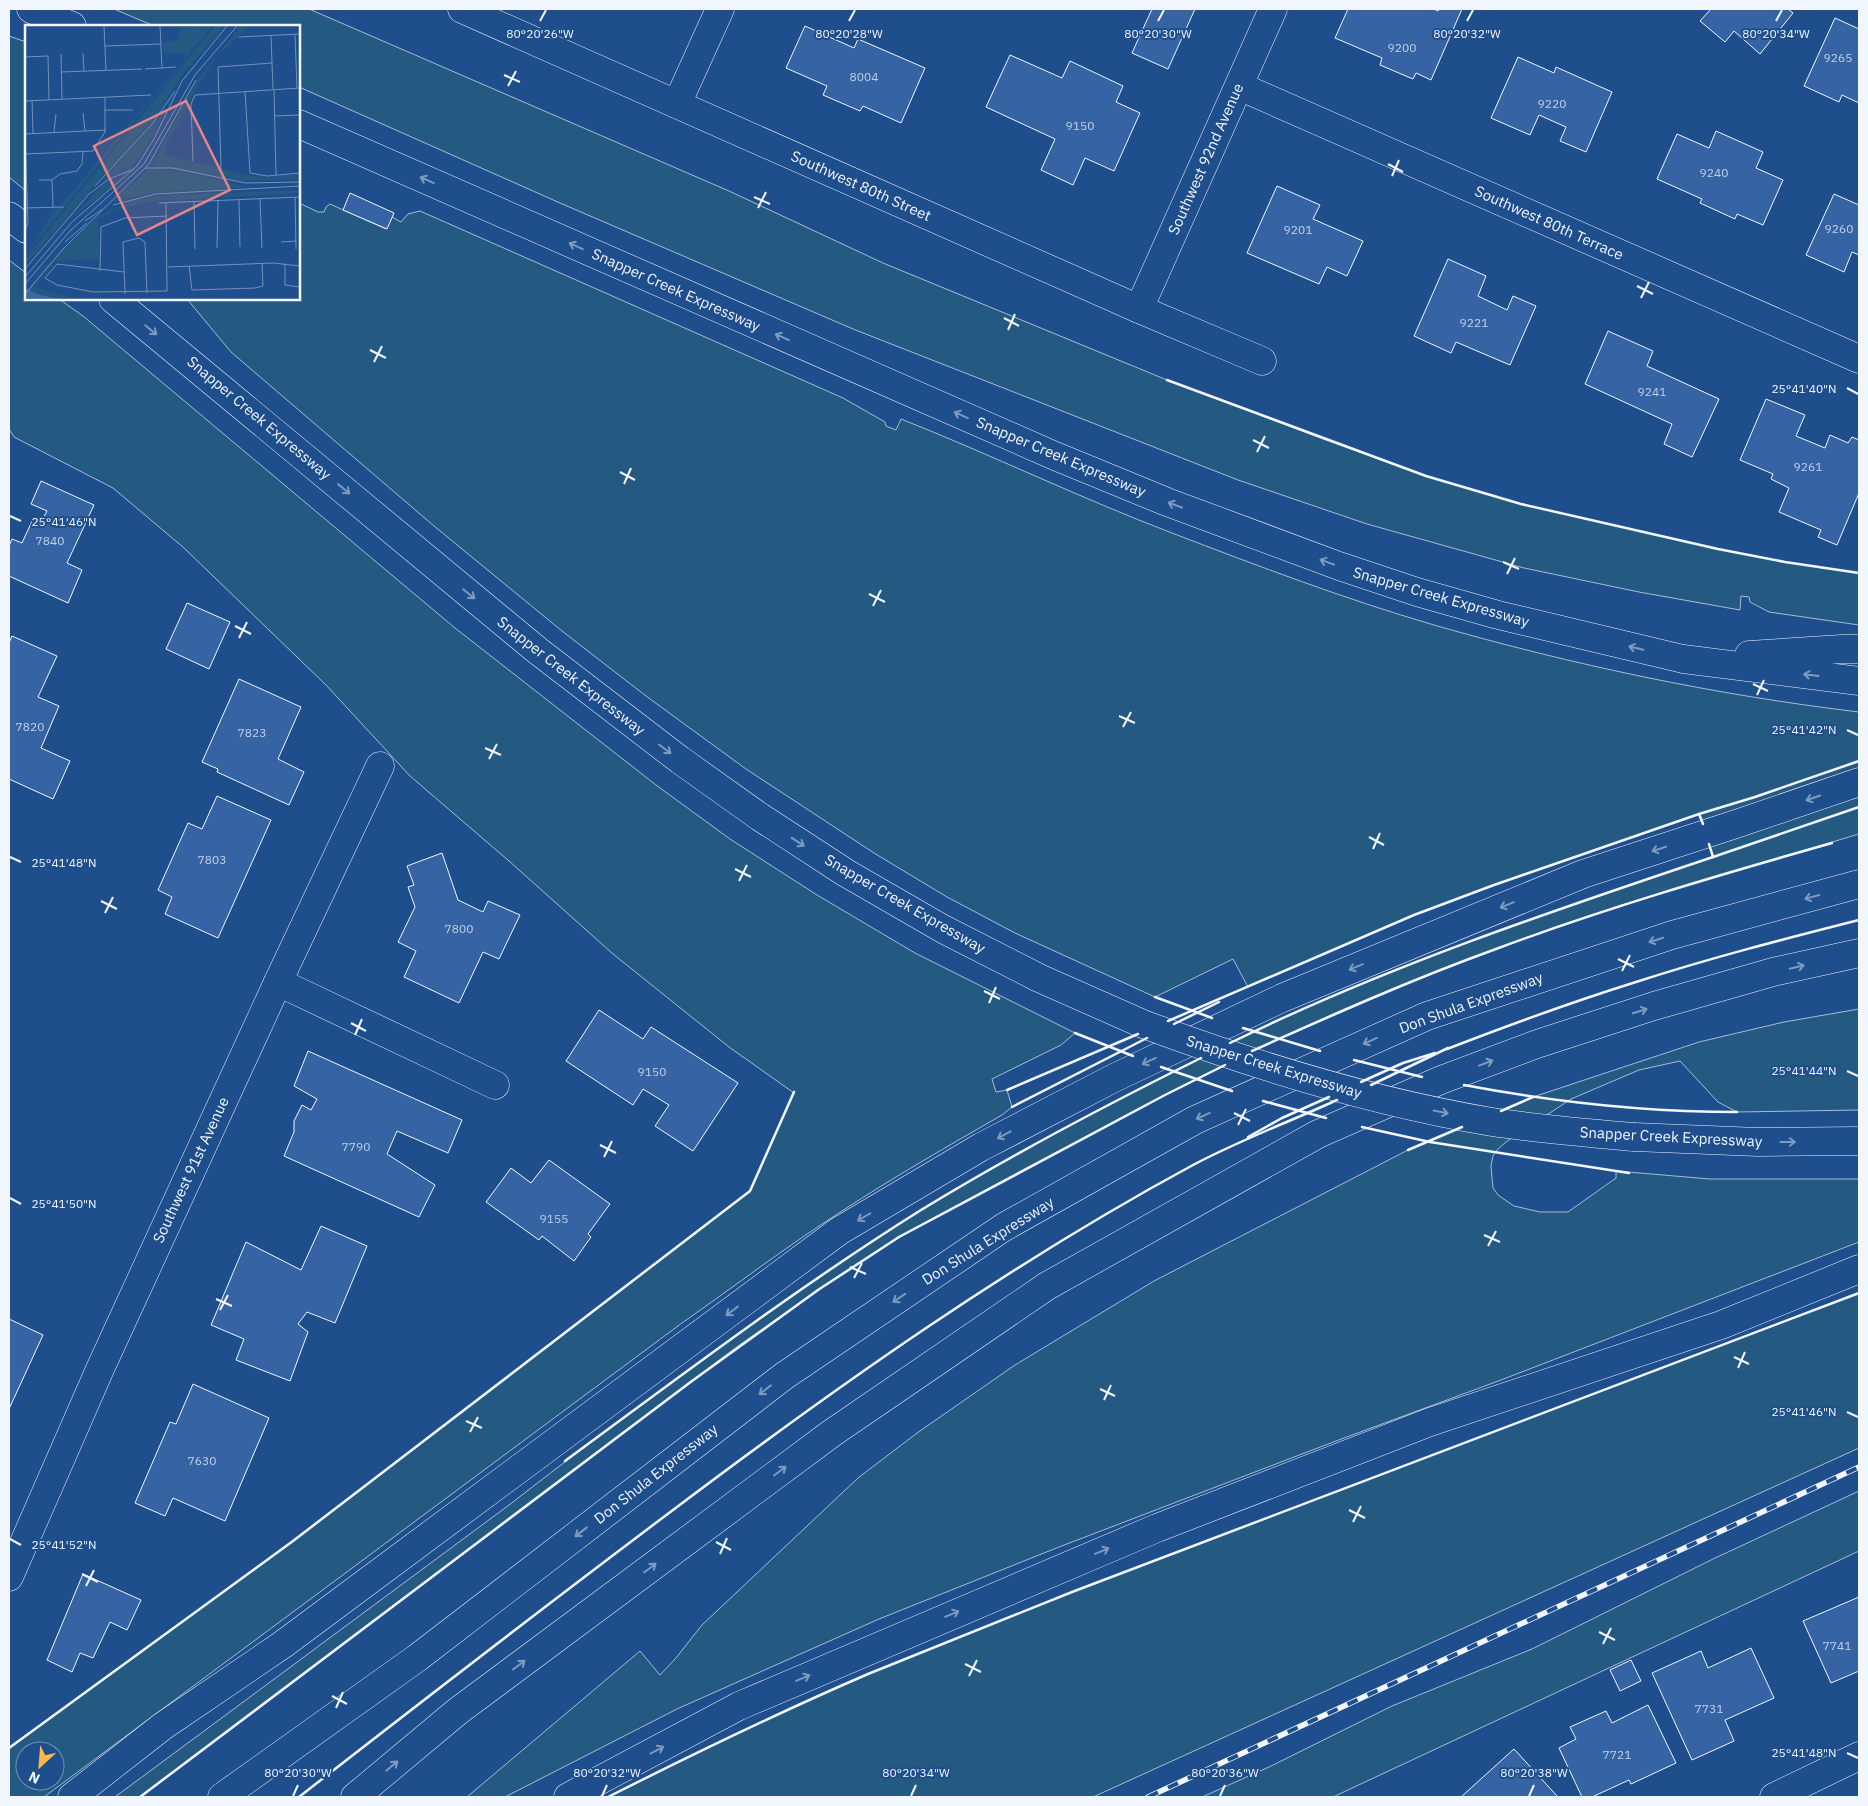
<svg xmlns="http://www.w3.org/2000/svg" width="1868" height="1806" viewBox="0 0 1868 1806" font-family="'IBM Plex Sans',sans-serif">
	<rect width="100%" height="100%" fill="#1f4e8c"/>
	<!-- green -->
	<g fill="#245a82" stroke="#a8bbd7" fill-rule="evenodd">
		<path d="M114 9H309L729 191 883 263 1167 380 1323 439 1426 476 1521 504 1718 549 1785 562 1859 573V625L1769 612 1750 602 1749 597 1741 596 1740 610 1639 592 1524 568 1367 524 1238 480 853 329 560 203 299 87V26H154Z"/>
		<path d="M9 30V36L26 42V191L9 177Z"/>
		<path d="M299 203 318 212H324L326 207 330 204 386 229 392 217 401 222 408 214 420 211 843 398 885 422 886 426 896 430 901 419C992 455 1080 498 1172 533 1258 566 1345 599 1434 625 1573 665 1716 695 1859 712V834L1625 904 1555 927 1420 978 1252 1051 1165 1095 899 1237 818 1290 738 1346 140 1797H115L509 1505C564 1462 619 1421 675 1380 755 1322 836 1264 920 1211 965 1183 1011 1158 1058 1132 1143 1086 1229 1042 1317 1003 1446 946 1580 902 1713 857L1699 814 1494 885 1414 915 1248 987 1233 959 1155 997 1015 933 947 897 874 853 746 769 646 696 562 631 434 526 231 352 187 299H299Z"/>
		<path d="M9 260 26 273V299H59L83 316 455 628 656 785 730 839 817 895 915 953 1075 1033 1061 1045 992 1079 996 1092 1007 1090 1012 1107 1002 1115C948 1146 894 1177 842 1211 787 1246 735 1286 682 1323L44 1797H9V1748L293 1541 750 1191 794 1093 729 1047 613 954 509 861 410 776 326 685 184 548 113 488 14 437 9 429ZM25 1751H55V1781H25Z"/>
		<path d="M1859 1009V1110L1737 1112 1718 1102 1680 1061 1639 1070 1571 1099 1506 1142 1497 1150 1493 1156 1491 1166 1492 1178 1493 1188 1498 1195 1514 1206 1540 1212H1568L1616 1178V1171L1710 1179H1859V1242L1501 1380 1336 1441 1059 1547 879 1619 677 1709 505 1797H467L640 1651 660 1675 676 1658 702 1625 858 1478 917 1433 1015 1365 1154 1281 1408 1150 1533 1097 1699 1042 1784 1022Z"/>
		<path d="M1859 1293V1448L1093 1797H608C693 1754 780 1712 868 1674 936 1646 1004 1619 1072 1592Z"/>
		<path d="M1859 1491V1551L1333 1797H1202L1269 1767 1392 1706 1532 1649 1713 1559Z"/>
	</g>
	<!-- building -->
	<g fill="#3563a3" stroke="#f2f6ff">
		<path d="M1152 9H1195L1168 69 1132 53Z"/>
		<path d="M1348 9H1434L1438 11 1439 9H1462L1431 80 1416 73 1413 79 1380 65 1382 58 1335 38Z"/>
		<path d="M1711 9H1788L1793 13 1760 54 1734 31 1725 42 1700 21Z"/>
		<path d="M1835 18 1859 29V103L1842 95 1839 102 1804 86Z"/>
		<path d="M805 26 854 48 858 39 925 68 901 123 863 106 860 111 823 95 827 86 786 68Z"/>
		<path d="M1010 55 1062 78 1070 61 1123 86 1116 102 1140 113 1114 171 1085 158 1073 185 1041 170 1055 139 986 107Z"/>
		<path d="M1518 57 1554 73 1556 67 1612 92 1586 152 1560 141 1566 127 1539 115 1530 135 1491 118Z"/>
		<path d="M1716 131 1763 152 1756 168 1783 180 1763 225 1737 214 1735 219 1700 203 1702 199 1657 179 1677 134 1709 148Z"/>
		<path d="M1277 186 1320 205 1313 219 1363 241 1347 276 1327 267 1319 284 1247 253Z"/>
		<path d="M350 193 394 213 387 229 343 210Z"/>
		<path d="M1834 194 1859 205V255L1852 252 1844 272 1806 255Z"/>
		<path d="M1448 259 1486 276 1478 296 1507 310 1513 296 1536 306 1510 365 1456 342 1451 353 1414 336Z"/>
		<path d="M1608 331 1653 351 1647 366 1719 399 1692 457 1664 444 1672 424 1585 384Z"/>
		<path d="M1766 399 1805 415 1796 436 1825 448 1830 435 1848 443 1852 437 1859 440V493L1837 545 1818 537 1821 530 1779 512 1789 488 1771 479 1773 474 1740 460Z"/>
		<path d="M41 481 94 505 67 563 82 570 68 603 9 576V546L12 539 22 543 33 519 41 522 47 511 31 504Z"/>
		<path d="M187 603 230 622 209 669 166 649Z"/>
		<path d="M12 636 57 656 38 697 59 706 41 748 70 761 53 799 9 779V643Z"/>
		<path d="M239 679 301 707 278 759 304 772 289 805 217 772 218 769 202 762Z"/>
		<path d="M217 796 271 820 218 938 165 914 172 897 158 890 188 823 202 829Z"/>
		<path d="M442 853 458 900 483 912 488 901 520 915 499 959 483 952 459 1003 404 977 416 951 398 942 415 907 408 887 414 885 407 866Z"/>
		<path d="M599 1010 643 1039 651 1027 738 1083 693 1151 655 1126 669 1105 643 1089 633 1105 566 1061Z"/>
		<path d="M308 1051 462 1120 448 1153 397 1131 387 1154 435 1185 419 1217 284 1156 294 1132V1121L302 1105 311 1110 317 1099 294 1086Z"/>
		<path d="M549 1160 610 1204 588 1234 591 1237 574 1261 542 1236 539 1240 486 1202 511 1168 531 1183Z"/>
		<path d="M321 1226 367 1246 335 1323 307 1312 298 1324 308 1332 290 1381 236 1360 244 1339 211 1325 246 1242 301 1270Z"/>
		<path d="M9 1319 43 1335 9 1409Z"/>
		<path d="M193 1384 269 1418 225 1521 173 1498 165 1516 135 1503 170 1422 176 1424Z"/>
		<path d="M83 1574 141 1600 127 1630 110 1622 93 1658 80 1653 72 1672 47 1660Z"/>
		<path d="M1859 1597V1671L1831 1683 1803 1621Z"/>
		<path d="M1751 1648 1774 1698 1725 1720 1734 1741 1692 1760 1652 1673 1701 1651 1708 1668Z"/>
		<path d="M1631 1660 1641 1681 1620 1691 1610 1670Z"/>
		<path d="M1648 1705 1676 1763 1631 1784 1629 1780 1592 1797H1582L1559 1748 1576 1739 1570 1727 1606 1711 1612 1723Z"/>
		<path d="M1514 1749 1558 1797H1461Z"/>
	</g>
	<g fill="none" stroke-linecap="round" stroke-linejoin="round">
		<defs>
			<g id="street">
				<path d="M462 9 1139 309 1262 361"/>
				<path d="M1239 86 1859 359"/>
				<path d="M677 104 720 9"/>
				<path d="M1139 309 1273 9"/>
				<path d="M278 982 495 1085"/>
				<path d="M9 1577 100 1369 278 982 380 766"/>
				<path d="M1774 1797 1859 1756"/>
			</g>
			<g id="highway">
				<path d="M31 9 72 26"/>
				<path d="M299 124 1055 456 1167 502 1339 566 1417 592 1498 615 1683 659 1859 681"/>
				<path d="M9 216 26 229"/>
				<path d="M113 299 538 651 680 760 760 817 846 873 943 929 1039 978 1143 1024"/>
				<path d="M1749 655 1842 649H1859"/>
				<path d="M1634 1137 1758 1142 1859 1141"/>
				<path d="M72 1797 163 1726 282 1645 839 1231 981 1147 1114 1078 1282 998 1583 874 1739 823 1859 782"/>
				<path d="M222 1797 417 1658 784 1376 1004 1227 1195 1120 1427 1016 1672 935 1859 884"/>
				<path d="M355 1797 458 1711 832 1433 1047 1286 1318 1134 1441 1080 1537 1044 1654 1006 1773 972 1859 953"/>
				<path d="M568 1797 739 1706 1157 1528 1430 1422 1721 1325 1859 1269"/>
			</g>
		</defs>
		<!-- street casing -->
		<use href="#street" stroke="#f2f6ff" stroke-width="29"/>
		<!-- highway casing -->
		<use href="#highway" stroke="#f2f6ff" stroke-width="29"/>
		<!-- street -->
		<use href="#street" stroke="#1f4e8c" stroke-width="28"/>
		<!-- highway -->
		<use href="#highway" stroke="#1f4e8c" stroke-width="28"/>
		<defs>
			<path id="rail" d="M1148 1797 1859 1467"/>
		</defs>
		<!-- rail casing -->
		<use href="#rail" stroke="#f2f6ff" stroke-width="5.5"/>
		<!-- rail -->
		<use href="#rail" stroke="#1f4e8c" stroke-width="4" stroke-dasharray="11" stroke-linecap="butt"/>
		<defs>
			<path id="highway-bridge" d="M1143 1024C1256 1066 1372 1102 1492 1122 1539 1129 1587 1133 1634 1137"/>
		</defs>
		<!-- highway-bridge casing -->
		<use href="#highway-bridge" stroke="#f2f6ff" stroke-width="29" stroke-linecap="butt"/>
		<!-- highway-bridge -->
		<use href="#highway-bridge" stroke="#1f4e8c" stroke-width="28"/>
		<!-- wall -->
		<g stroke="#f2f6ff" stroke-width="2.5">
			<path d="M1167 380 1426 476 1521 504 1718 549 1785 562 1859 573"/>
			<path d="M1699 814 1755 797 1859 761"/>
			<path d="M1713 857 1859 807"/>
			<path d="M1155 997 1212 1018"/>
			<path d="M1168 1021 1414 915 1494 885 1699 814 1703 824"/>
			<path d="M1174 1024 1219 1002"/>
			<path d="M1243 1028 1320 1051"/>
			<path d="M1075 1033 1133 1056"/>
			<path d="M1230 1043C1385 967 1549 912 1713 857L1709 844"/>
			<path d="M1447 1049C1509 1025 1572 1002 1636 982 1710 958 1784 939 1859 920"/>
			<path d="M1252 1051C1332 1015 1413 979 1496 949 1606 908 1719 875 1832 843"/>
			<path d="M1354 1060 1422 1077"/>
			<path d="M1161 1067 1232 1091"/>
			<path d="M1361 1082 1403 1063 1435 1053"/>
			<path d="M1371 1085 1448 1048"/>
			<path d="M1464 1085C1554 1102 1645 1112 1737 1112"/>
			<path d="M1007 1090 1138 1034"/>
			<path d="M1263 1101 1326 1118"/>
			<path d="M1012 1107 1147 1038"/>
			<path d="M1501 1111 1533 1097"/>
			<path d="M1362 1127 1430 1142 1629 1173"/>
			<path d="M1248 1137 1282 1118 1329 1097"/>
			<path d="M1408 1150 1462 1127"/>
			<path d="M565 1461C682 1375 798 1287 921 1210 1011 1155 1106 1105 1201 1058"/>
			<path d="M9 1748 293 1541 750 1191 794 1092"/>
			<path d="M140 1797 692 1381 818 1290 899 1237 1165 1095 1225 1065"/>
			<path d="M299 1797C421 1702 544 1607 669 1513 836 1387 1008 1265 1193 1165 1240 1140 1289 1122 1337 1100"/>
			<path d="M608 1797C693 1754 780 1712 868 1674 936 1646 1004 1619 1072 1592L1859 1293"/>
		</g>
	</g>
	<!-- one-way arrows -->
	<defs><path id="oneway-shaft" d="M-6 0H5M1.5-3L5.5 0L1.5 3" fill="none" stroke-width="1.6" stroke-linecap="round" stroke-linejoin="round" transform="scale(1.25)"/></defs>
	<g stroke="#7e9ac0">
		<use href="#oneway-shaft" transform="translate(427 180) rotate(-156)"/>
		<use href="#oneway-shaft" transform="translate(576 246) rotate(-156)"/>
		<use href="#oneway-shaft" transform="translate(151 330) rotate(39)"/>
		<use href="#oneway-shaft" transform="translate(782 337) rotate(-156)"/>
		<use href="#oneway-shaft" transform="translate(961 415) rotate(-156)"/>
		<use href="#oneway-shaft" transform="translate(344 489) rotate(40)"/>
		<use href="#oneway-shaft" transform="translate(1175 505) rotate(-159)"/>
		<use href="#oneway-shaft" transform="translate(1327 562) rotate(-160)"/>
		<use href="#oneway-shaft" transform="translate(469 594) rotate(39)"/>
		<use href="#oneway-shaft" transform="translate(1636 648) rotate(-167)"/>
		<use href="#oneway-shaft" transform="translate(1811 675) rotate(-173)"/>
		<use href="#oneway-shaft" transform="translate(665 749) rotate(37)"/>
		<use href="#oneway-shaft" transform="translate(1813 798) rotate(161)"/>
		<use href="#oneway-shaft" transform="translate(798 842) rotate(33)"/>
		<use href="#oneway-shaft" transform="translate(1659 849) rotate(162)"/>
		<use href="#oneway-shaft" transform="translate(1812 897) rotate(165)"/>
		<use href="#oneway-shaft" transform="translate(1507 905) rotate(158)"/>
		<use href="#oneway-shaft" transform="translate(1656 940) rotate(162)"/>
		<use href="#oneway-shaft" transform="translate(1356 967) rotate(158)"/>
		<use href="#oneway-shaft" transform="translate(1797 967) rotate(-13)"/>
		<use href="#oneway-shaft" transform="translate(1640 1011) rotate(-17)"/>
		<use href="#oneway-shaft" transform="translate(1370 1041) rotate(156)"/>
		<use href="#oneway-shaft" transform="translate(1149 1061) rotate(155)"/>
		<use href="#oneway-shaft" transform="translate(1486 1063) rotate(-21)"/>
		<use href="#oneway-shaft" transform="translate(1441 1112) rotate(11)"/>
		<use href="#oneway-shaft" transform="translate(1203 1116) rotate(156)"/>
		<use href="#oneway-shaft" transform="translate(1004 1135) rotate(152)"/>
		<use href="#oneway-shaft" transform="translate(1788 1142)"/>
		<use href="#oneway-shaft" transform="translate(864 1217) rotate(150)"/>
		<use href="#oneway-shaft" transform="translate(899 1298) rotate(146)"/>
		<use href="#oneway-shaft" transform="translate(732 1311) rotate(143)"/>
		<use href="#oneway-shaft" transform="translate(765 1390) rotate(142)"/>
		<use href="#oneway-shaft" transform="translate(780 1471) rotate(-37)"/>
		<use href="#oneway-shaft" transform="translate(581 1532) rotate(142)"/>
		<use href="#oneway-shaft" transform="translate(1102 1551) rotate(-23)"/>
		<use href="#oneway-shaft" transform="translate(650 1568) rotate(-37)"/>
		<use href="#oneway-shaft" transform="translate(952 1614) rotate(-23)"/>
		<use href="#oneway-shaft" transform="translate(519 1665) rotate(-37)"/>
		<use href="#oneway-shaft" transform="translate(803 1678) rotate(-23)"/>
		<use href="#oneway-shaft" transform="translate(657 1750) rotate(-28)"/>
		<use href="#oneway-shaft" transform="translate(392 1766) rotate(-40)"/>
	</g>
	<!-- ticks -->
	<path fill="none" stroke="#f2f6ff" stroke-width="2" d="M540 21 546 10M849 21 855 10M1158 21 1164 10M1467 21 1473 10M1776 21 1782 10M504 75 520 82M508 86 516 71M1388 164 1403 172M1392 176 1399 160M754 197 770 204M758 208 766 192M1637 286 1653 294M1641 298 1649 282M1004 318 1019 326M1008 330 1015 314M370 350 386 358M374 362 382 346M1847 388 1858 394M1253 440 1269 448M1257 452 1265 436M620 472 635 480M624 484 631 468M10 516 21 521M1503 562 1519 569M1507 574 1515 558M869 594 885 602M873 606 881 590M235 626 251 634M239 638 247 622M1753 684 1768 691M1757 695 1764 680M1119 716 1135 723M1123 727 1131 712M1847 730 1858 735M485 748 501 755M489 759 497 744M1369 837 1384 845M1373 849 1380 833M10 857 21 862M735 869 751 877M739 881 747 865M101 901 117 909M105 913 113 897M1618 959 1634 967M1622 971 1630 955M984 991 1000 999M989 1003 996 987M351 1023 366 1031M355 1035 362 1019M1847 1071 1858 1076M1234 1113 1250 1121M1238 1125 1246 1109M600 1145 616 1153M604 1157 612 1141M10 1198 21 1204M1484 1235 1500 1242M1488 1246 1496 1231M850 1267 866 1274M854 1278 862 1263M216 1299 232 1306M220 1310 228 1295M1734 1357 1749 1364M1738 1368 1745 1352M1100 1389 1115 1396M1104 1400 1111 1385M1847 1412 1858 1417M466 1421 482 1428M470 1432 478 1417M1349 1510 1365 1518M1353 1522 1361 1506M10 1539 21 1545M716 1542 731 1550M720 1554 727 1538M82 1574 98 1582M86 1586 94 1570M1599 1632 1615 1640M1603 1644 1611 1628M965 1664 981 1672M969 1676 977 1660M332 1696 347 1704M336 1708 343 1692M1847 1753 1858 1758M293 1796 298 1785M602 1796 607 1785M911 1796 916 1785M1220 1796 1225 1785M1529 1796 1534 1785"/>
	<g text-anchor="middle" stroke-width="4" stroke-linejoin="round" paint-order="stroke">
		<!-- number labels -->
		<g font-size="12" fill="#c3d1e8">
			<text x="1402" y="52">9200</text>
			<text x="1838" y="62">9265</text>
			<text x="864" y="81">8004</text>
			<text x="1552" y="108">9220</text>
			<text x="1080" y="130">9150</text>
			<text x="1714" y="177">9240</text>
			<text x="1839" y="233">9260</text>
			<text x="1298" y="234">9201</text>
			<text x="1474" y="327">9221</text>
			<text x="1652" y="396">9241</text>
			<text x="1808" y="471">9261</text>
			<text x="50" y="545">7840</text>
			<text x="30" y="731">7820</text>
			<text x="252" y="737">7823</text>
			<text x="212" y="864">7803</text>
			<text x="459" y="933">7800</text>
			<text x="652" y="1076">9150</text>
			<text x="356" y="1151">7790</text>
			<text x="554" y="1223">9155</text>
			<text x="202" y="1465">7630</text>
			<text x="1837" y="1650">7741</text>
			<text x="1709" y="1713">7731</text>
			<text x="1617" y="1759">7721</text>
		</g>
		<!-- street labels -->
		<g font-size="15" fill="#f2f6ff" stroke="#1f4e8c">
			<text transform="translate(1206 159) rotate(-66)" y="5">Southwest 92nd Avenue</text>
			<text transform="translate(861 186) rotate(24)" y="5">Southwest 80th Street</text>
			<text transform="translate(1549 223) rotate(24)" y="5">Southwest 80th Terrace</text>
			<text transform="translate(676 290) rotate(24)" y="5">Snapper Creek Expressway</text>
			<text transform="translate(259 418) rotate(40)" y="5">Snapper Creek Expressway</text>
			<text transform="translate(1061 457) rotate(23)" y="5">Snapper Creek Expressway</text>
			<text transform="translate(1441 597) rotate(16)" y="5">Snapper Creek Expressway</text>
			<text transform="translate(571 676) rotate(38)" y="5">Snapper Creek Expressway</text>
			<text transform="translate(905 904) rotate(30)" y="5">Snapper Creek Expressway</text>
			<text transform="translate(1471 1003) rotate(-20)" y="5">Don Shula Expressway</text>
			<text transform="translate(1274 1067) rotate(17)" y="5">Snapper Creek Expressway</text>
			<text transform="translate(1671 1137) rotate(3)" y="5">Snapper Creek Expressway</text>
			<text transform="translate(191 1170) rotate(-65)" y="5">Southwest 91st Avenue</text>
			<text transform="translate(988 1241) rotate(-32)" y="5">Don Shula Expressway</text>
			<text transform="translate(656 1474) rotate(-38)" y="5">Don Shula Expressway</text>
		</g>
	</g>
	<!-- overview -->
	<g transform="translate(25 25)">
		<rect width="275" height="275" fill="#1f4e8c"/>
		<path d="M187 1 89 121 0 231 31 183 40 181 36 180 160 33V28L139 29 138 17 154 15V2ZM190 1H199L158 49 129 93 0 240V234ZM216 1H225L193 30 167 71 139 124V130L218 149 241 153 275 149V154L216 156 127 140 171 56ZM139 87 122 122 102 148 93 157 49 191 40 199 78 160 96 153 102 142 76 157ZM124 144 156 146 219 162 122 168 86 178ZM275 165V168L129 176 94 184 73 194 75 234 31 236 8 261 49 274H33L3 264 21 241 75 190 98 179 132 171Z" fill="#245a82"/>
		<path d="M0 263 13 269 33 274 2 273Z" fill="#3b69a3"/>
		<path fill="none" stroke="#7391ba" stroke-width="1" d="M79 1 81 45M135 1 137 43M270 10 272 63M246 11 248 64M214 12 275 9M80 21 136 19M58 28 59 46M36 29 37 74M0 32 23 31 24 75M120 44 151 42M36 47 117 44M249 65 251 150M220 66 225 148 242 151 275 148M7 75 8 108M0 76 126 70M80 85H108M58 88 60 106M249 91 275 90M29 107 31 89M1 129 68 126 80 107V72M168 136 166 79 170 70 275 63M120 143H148L220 158 275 157M196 144 193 42 247 38M14 155H27L35 149 52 146 57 139 58 127M27 155 28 182M70 161 127 99 150 66M270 172 271 224M235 174 237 223M214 175 215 222M169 177 170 224M134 178 275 172M88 180 131 169 275 161M0 183 39 182M60 196 78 184M0 206 3 198 0 109 81 105M40 217 62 198M256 217 271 216M192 223 193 176M260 239V260L275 262M164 241 167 265 230 263 238 261 237 238M143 242 248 238 275 241M0 244 64 169 84 154 109 144M75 246 76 202 100 193 142 191M99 247 32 239 20 253 32 260 68 267 142 266 141 178M0 252 47 197 112 141 129 114 157 56 202 1M0 259 45 206 119 139 170 50 212 1M0 269 38 224 124 139 171 55M100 269 98 217 114 213 120 217 122 268"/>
		<path fill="#e38589" fill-opacity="0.15" stroke="#e38589" stroke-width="2.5" d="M161 76 205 165 112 210 69 121Z"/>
		<rect width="275" height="275" fill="none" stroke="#f2f6ff" stroke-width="2.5"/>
	</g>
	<g font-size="12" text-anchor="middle" fill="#f2f6ff" stroke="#1f4e8c" stroke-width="4" stroke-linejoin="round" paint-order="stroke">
		<text x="540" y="38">80°20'26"W</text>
		<text x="849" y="38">80°20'28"W</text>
		<text x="1158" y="38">80°20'30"W</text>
		<text x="1467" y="38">80°20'32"W</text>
		<text x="1776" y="38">80°20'34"W</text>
		<text x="1804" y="393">25°41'40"N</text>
		<text x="64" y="526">25°41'46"N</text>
		<text x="1804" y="734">25°41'42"N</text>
		<text x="64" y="867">25°41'48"N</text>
		<text x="1804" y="1075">25°41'44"N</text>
		<text x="64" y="1208">25°41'50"N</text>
		<text x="1804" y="1416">25°41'46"N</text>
		<text x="64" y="1549">25°41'52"N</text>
		<text x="1804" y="1757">25°41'48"N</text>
		<text x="298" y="1777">80°20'30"W</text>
		<text x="607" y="1777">80°20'32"W</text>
		<text x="916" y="1777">80°20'34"W</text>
		<text x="1225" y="1777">80°20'36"W</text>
		<text x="1534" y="1777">80°20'38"W</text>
	</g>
	<!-- border -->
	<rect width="1868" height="1806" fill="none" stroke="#f2f6ff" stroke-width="20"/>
	<!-- north arrow -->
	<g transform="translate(40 1766) rotate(206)"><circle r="24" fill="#1f4e8c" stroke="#7391ba"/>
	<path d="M0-4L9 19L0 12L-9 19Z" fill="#ffb74d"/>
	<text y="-8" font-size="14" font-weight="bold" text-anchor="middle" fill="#f2f6ff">N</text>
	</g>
</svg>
